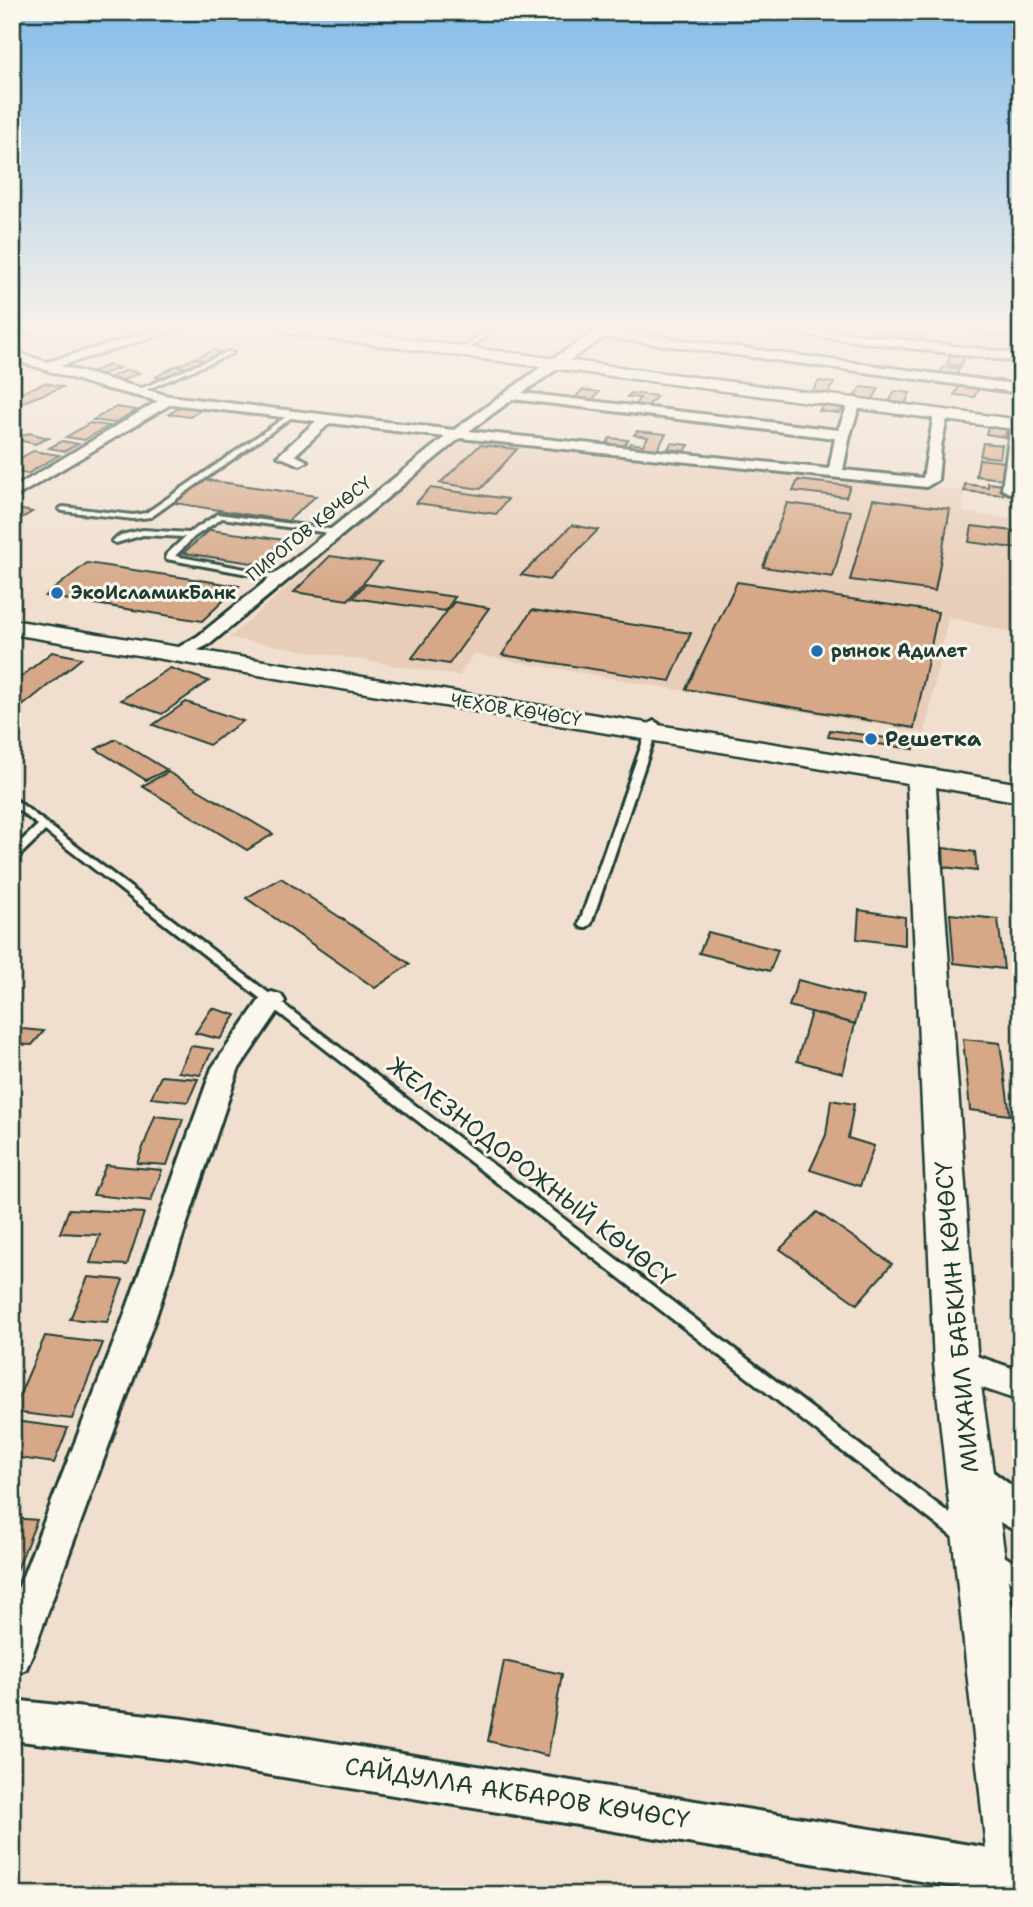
<svg xmlns="http://www.w3.org/2000/svg" width="1033" height="1907" viewBox="0 0 1033 1907" font-family="'Shantell Sans',sans-serif">
	<rect width="100%" height="100%" fill="#f0dfce"/>
	<filter id="ink" filterUnits="userSpaceOnUse"><feTurbulence type="fractalNoise" baseFrequency=".0143" numOctaves="2"/><feDisplacementMap in="SourceGraphic" scale="14" xChannelSelector="R" yChannelSelector="G"/><feConvolveMatrix kernelMatrix="1 2 1 2 8 2 1 2 1" color-interpolation-filters="sRGB"/></filter>
	<g filter="url(#ink)">
		<!-- built -->
		<path fill="#e8ceb9" d="M458 437 964 491 963 512 1021 520V635L948 617 925 733 473 654 459 676 229 638Z"/>
		<!-- building -->
		<g fill="#d6a888" stroke="#1f3d34" stroke-width="2">
			<path d="M625 328H630L657 332 650 338 618 333Z"/>
			<path d="M876 330 923 335 919 341 872 336Z"/>
			<path d="M214 350 226 353 207 361 195 358Z"/>
			<path d="M951 355 965 356 961 366 947 364Z"/>
			<path d="M195 358 207 361 188 368 177 366Z"/>
			<path d="M109 365 120 368 94 377 84 375Z"/>
			<path d="M175 366 188 368 164 379 156 377Z"/>
			<path d="M943 367 959 368 957 376 940 374Z"/>
			<path d="M127 370 139 373 118 382 106 379Z"/>
			<path d="M819 381 834 383 826 395 811 393Z"/>
			<path d="M45 383 63 387 12 406V396Z"/>
			<path d="M960 385 979 388 974 397 954 395Z"/>
			<path d="M861 387 879 389 872 400 854 397Z"/>
			<path d="M582 390 599 392 591 402 574 399Z"/>
			<path d="M895 391 910 393 905 404 889 402Z"/>
			<path d="M631 393 657 396 645 409 632 408 640 398 627 397Z"/>
			<path d="M823 405 843 408 839 413 819 411Z"/>
			<path d="M182 406 202 409 190 417 169 414Z"/>
			<path d="M116 407 137 410 114 423 93 420Z"/>
			<path d="M90 423 109 426 84 440 66 437Z"/>
			<path d="M988 427 1007 429 1005 437 986 434Z"/>
			<path d="M637 431 666 434 656 451 627 448 630 443 643 445 648 437 634 435Z"/>
			<path d="M29 433 49 438 35 444 14 439Z"/>
			<path d="M610 438 628 440 623 447 605 445Z"/>
			<path d="M62 441 78 444 65 451 49 448Z"/>
			<path d="M671 443 689 445 685 451 668 449Z"/>
			<path d="M983 443 1002 445 1000 458 980 456Z"/>
			<path d="M480 445 517 449 481 489 440 483Z"/>
			<path d="M33 451 59 455 27 474 12 471V463Z"/>
			<path d="M979 459 1005 462 1003 479 976 476Z"/>
			<path d="M200 479 316 496 288 521 168 502Z"/>
			<path d="M798 480 850 486 846 497 793 491Z"/>
			<path d="M988 483 1003 485V495L964 491 965 484 988 487Z"/>
			<path d="M430 488 508 499 496 514 416 503Z"/>
			<path d="M873 499 950 509 935 591 850 580Z"/>
			<path d="M787 503 851 511 833 577 763 567Z"/>
			<path d="M18 509 32 512 12 524V512Z"/>
			<path d="M572 525 598 530 549 580 521 575Z"/>
			<path d="M972 526 1021 532V549L969 542Z"/>
			<path d="M210 530 284 540 259 564 183 553Z"/>
			<path d="M330 556 381 563 348 600 294 592Z"/>
			<path d="M87 563 239 586 202 621 45 596Z"/>
			<path d="M737 582 938 612 914 728 686 689Z"/>
			<path d="M365 584 455 597 445 611 353 598Z"/>
			<path d="M454 602 489 608 449 664 412 658Z"/>
			<path d="M532 610 691 633 670 681 502 655Z"/>
			<path d="M52 652 82 658 20 708 12 706V684Z"/>
			<path d="M170 668 209 681 162 714 121 700Z"/>
			<path d="M186 702 243 721 209 745 153 725Z"/>
			<path d="M830 730 914 742V749L828 737Z"/>
			<path d="M116 739 167 770 146 780 96 749Z"/>
			<path d="M168 772 273 834 247 850 142 786Z"/>
			<path d="M1014 806 1021 808V862L1013 860Z"/>
			<path d="M943 848 975 852 977 871 944 867Z"/>
			<path d="M281 878 410 964 375 988 246 898Z"/>
			<path d="M859 910 905 917V945L857 939Z"/>
			<path d="M950 914 998 919 1004 969 954 963Z"/>
			<path d="M708 932 778 950 770 971 699 953Z"/>
			<path d="M798 980 863 997 855 1024 789 1006Z"/>
			<path d="M212 1008 236 1015 220 1039 195 1033Z"/>
			<path d="M811 1012 855 1024 843 1073 797 1061Z"/>
			<path d="M12 1028 44 1031 32 1045 12 1044Z"/>
			<path d="M963 1039 1000 1043 1010 1115 970 1110Z"/>
			<path d="M191 1046 213 1049 200 1075 178 1072Z"/>
			<path d="M161 1076 198 1079 188 1102 151 1098Z"/>
			<path d="M831 1100 854 1104 848 1138 874 1146 860 1186 810 1170 826 1135Z"/>
			<path d="M155 1116 183 1119 167 1165 137 1163Z"/>
			<path d="M106 1165 162 1170 151 1201 93 1195Z"/>
			<path d="M69 1209 144 1213 127 1265 90 1263 100 1235 60 1233Z"/>
			<path d="M817 1212 892 1264 857 1304 780 1249Z"/>
			<path d="M88 1277 123 1280 107 1322 70 1319Z"/>
			<path d="M45 1336 103 1343 72 1419 12 1412Z"/>
			<path d="M15 1421 68 1428 54 1463 12 1457V1428Z"/>
			<path d="M12 1518 37 1520 12 1582Z"/>
			<path d="M504 1661 562 1674 548 1756 488 1741Z"/>
		</g>
		<g fill="none" stroke-linecap="round" stroke-linejoin="round">
			<defs>
				<g id="lane">
					<path d="M488 329 493 330 466 352H462V350Z"/>
					<path d="M228 352 233 353 138 393 133 392Z"/>
					<path d="M290 414 293 416 292 417 151 517 133 519 63 511 59 509 63 507 133 515 146 513Z"/>
					<path d="M218 514 336 530 340 532 336 534 222 518 194 537 175 556 283 576V580H280L166 559V555L185 537 143 535 116 543 112 541 121 535 143 530 189 533Z"/>
					<path d="M654 721 659 724 591 924 585 928 581 927 579 924 649 724Z"/>
					<path d="M12 797 971 1530 974 1536 971 1542 965 1545 959 1542 45 831 16 859 12 860V850L38 825 12 805Z"/>
					<path d="M993 1549 1021 1567V1588L986 1565 984 1558 986 1551Z"/>
				</g>
				<g id="street">
					<path d="M165 328H183L60 366 169 396 454 430 552 359 602 328H616L613 331 1021 385V393L604 337 522 393 838 430 849 402 855 398 861 402 850 435 843 470 923 478 934 414 941 410 948 414 941 446 938 480 926 487 460 438 210 644 178 660 172 659 169 655 172 651 198 636 445 437 330 423 295 455 307 461 300 465 278 456 316 421 171 404 12 499V489L158 401 96 386 12 359V351L47 362ZM513 399 835 438 829 469 469 431Z"/>
					<path d="M770 328H804L1021 354V362L776 331Z"/>
					<path d="M967 328 1021 330V336L973 331Z"/>
					<path d="M1018 420 1021 421V455L1016 489 1009 493 1002 489 1011 424Z"/>
					<path d="M272 992 281 995 285 1001 238 1070 155 1319 32 1655 26 1669 12 1675V1604L123 1319 212 1068 263 995Z"/>
					<path d="M956 1349 1021 1371V1401L944 1375 939 1364 944 1353Z"/>
					<path d="M971 1460 984 1465 1021 1493V1533C998 1523 963 1500 953 1477L958 1465Z"/>
					<path d="M12 1700 185 1719 1020 1853 1021 1895H1007L185 1761 12 1740Z"/>
				</g>
				<g id="secondary">
					<path d="M278 328H321L1021 420V430L286 333Z"/>
					<path d="M12 620 1021 784V802L936 787 978 1364 1021 1673V1895H991L934 1364 907 783 12 634Z"/>
				</g>
				<path id="highway" d="M12 328H34L31 332 12 337Z"/>
			</defs>
			<!-- lane casing -->
			<use href="#lane" stroke="#1f3d34" stroke-width="6"/>
			<!-- street casing -->
			<use href="#street" stroke="#1f3d34" stroke-width="6"/>
			<!-- secondary casing -->
			<use href="#secondary" stroke="#1f3d34" stroke-width="5"/>
			<!-- highway casing -->
			<use href="#highway" stroke="#1f3d34" stroke-width="6"/>
			<!-- lane -->
			<use href="#lane" fill="#fbf7ec" fill-rule="evenodd"/>
			<!-- street -->
			<use href="#street" fill="#fbf7ec" fill-rule="evenodd"/>
			<!-- secondary -->
			<use href="#secondary" fill="#fbf7ec" fill-rule="evenodd"/>
			<!-- highway -->
			<use href="#highway" fill="#fbf7ec" fill-rule="evenodd"/>
		</g>
	</g>
	<!-- sky -->
	<linearGradient id="sky" x2="0" y2="1"><stop stop-color="#84bcea"/><stop offset="0.55" stop-color="#f8f1e9"/><stop offset="1" stop-color="#f8f1e9" stop-opacity="0"/></linearGradient>
	<rect width="1033" height="595" fill="url(#sky)"/>
	<!-- markers -->
	<g fill="#1f6fb2" stroke="#fbf7ec" stroke-width="2.5">
		<circle cx="57" cy="593" r="7"/>
		<circle cx="817" cy="651" r="7"/>
		<circle cx="871" cy="739" r="7"/>
	</g>
	<g text-anchor="middle" stroke-width="6" stroke-linejoin="round" paint-order="stroke">
		<!-- far-street labels -->
		<g font-size="18" fill="#1f3d34" stroke="#fbf7ec">
			<text transform="translate(309 529) rotate(-39)" y="6">ПИРОГОВ КӨЧӨСҮ</text>
			<text transform="translate(516 710) rotate(9)" y="6">ЧЕХОВ КӨЧӨСҮ</text>
		</g>
		<!-- far-poi labels -->
		<g font-size="18" font-weight="bold" fill="#1f3d34" stroke="#fbf7ec" text-anchor="start">
			<text x="71" y="599">ЭкоИсламикБанк</text>
			<text x="831" y="657">рынок Адилет</text>
		</g>
		<!-- poi labels -->
		<g font-size="21" font-weight="bold" fill="#1f3d34" stroke="#fbf7ec" text-anchor="start">
			<text x="885" y="746">Решетка</text>
		</g>
		<!-- near-street labels -->
		<g font-size="24" fill="#1f3d34" stroke="#fbf7ec">
			<text transform="translate(531 1172) rotate(38)" y="8">ЖЕЛЕЗНОДОРОЖНЫЙ КӨЧӨСҮ</text>
			<text transform="translate(957 1317) rotate(-95)" y="8">МИХАИЛ БАБКИН КӨЧӨСҮ</text>
			<text transform="translate(517 1793) rotate(9)" y="8">САЙДУЛЛА АКБАРОВ КӨЧӨСҮ</text>
		</g>
	</g>
	<!-- margin -->
	<rect width="1033" height="1907" fill="none" stroke="#fbf7ec" stroke-width="42"/>
	<rect x="21" y="21" width="991" height="1865" fill="none" stroke="#1f3d34" stroke-width="2.5" filter="url(#ink)"/>
</svg>
